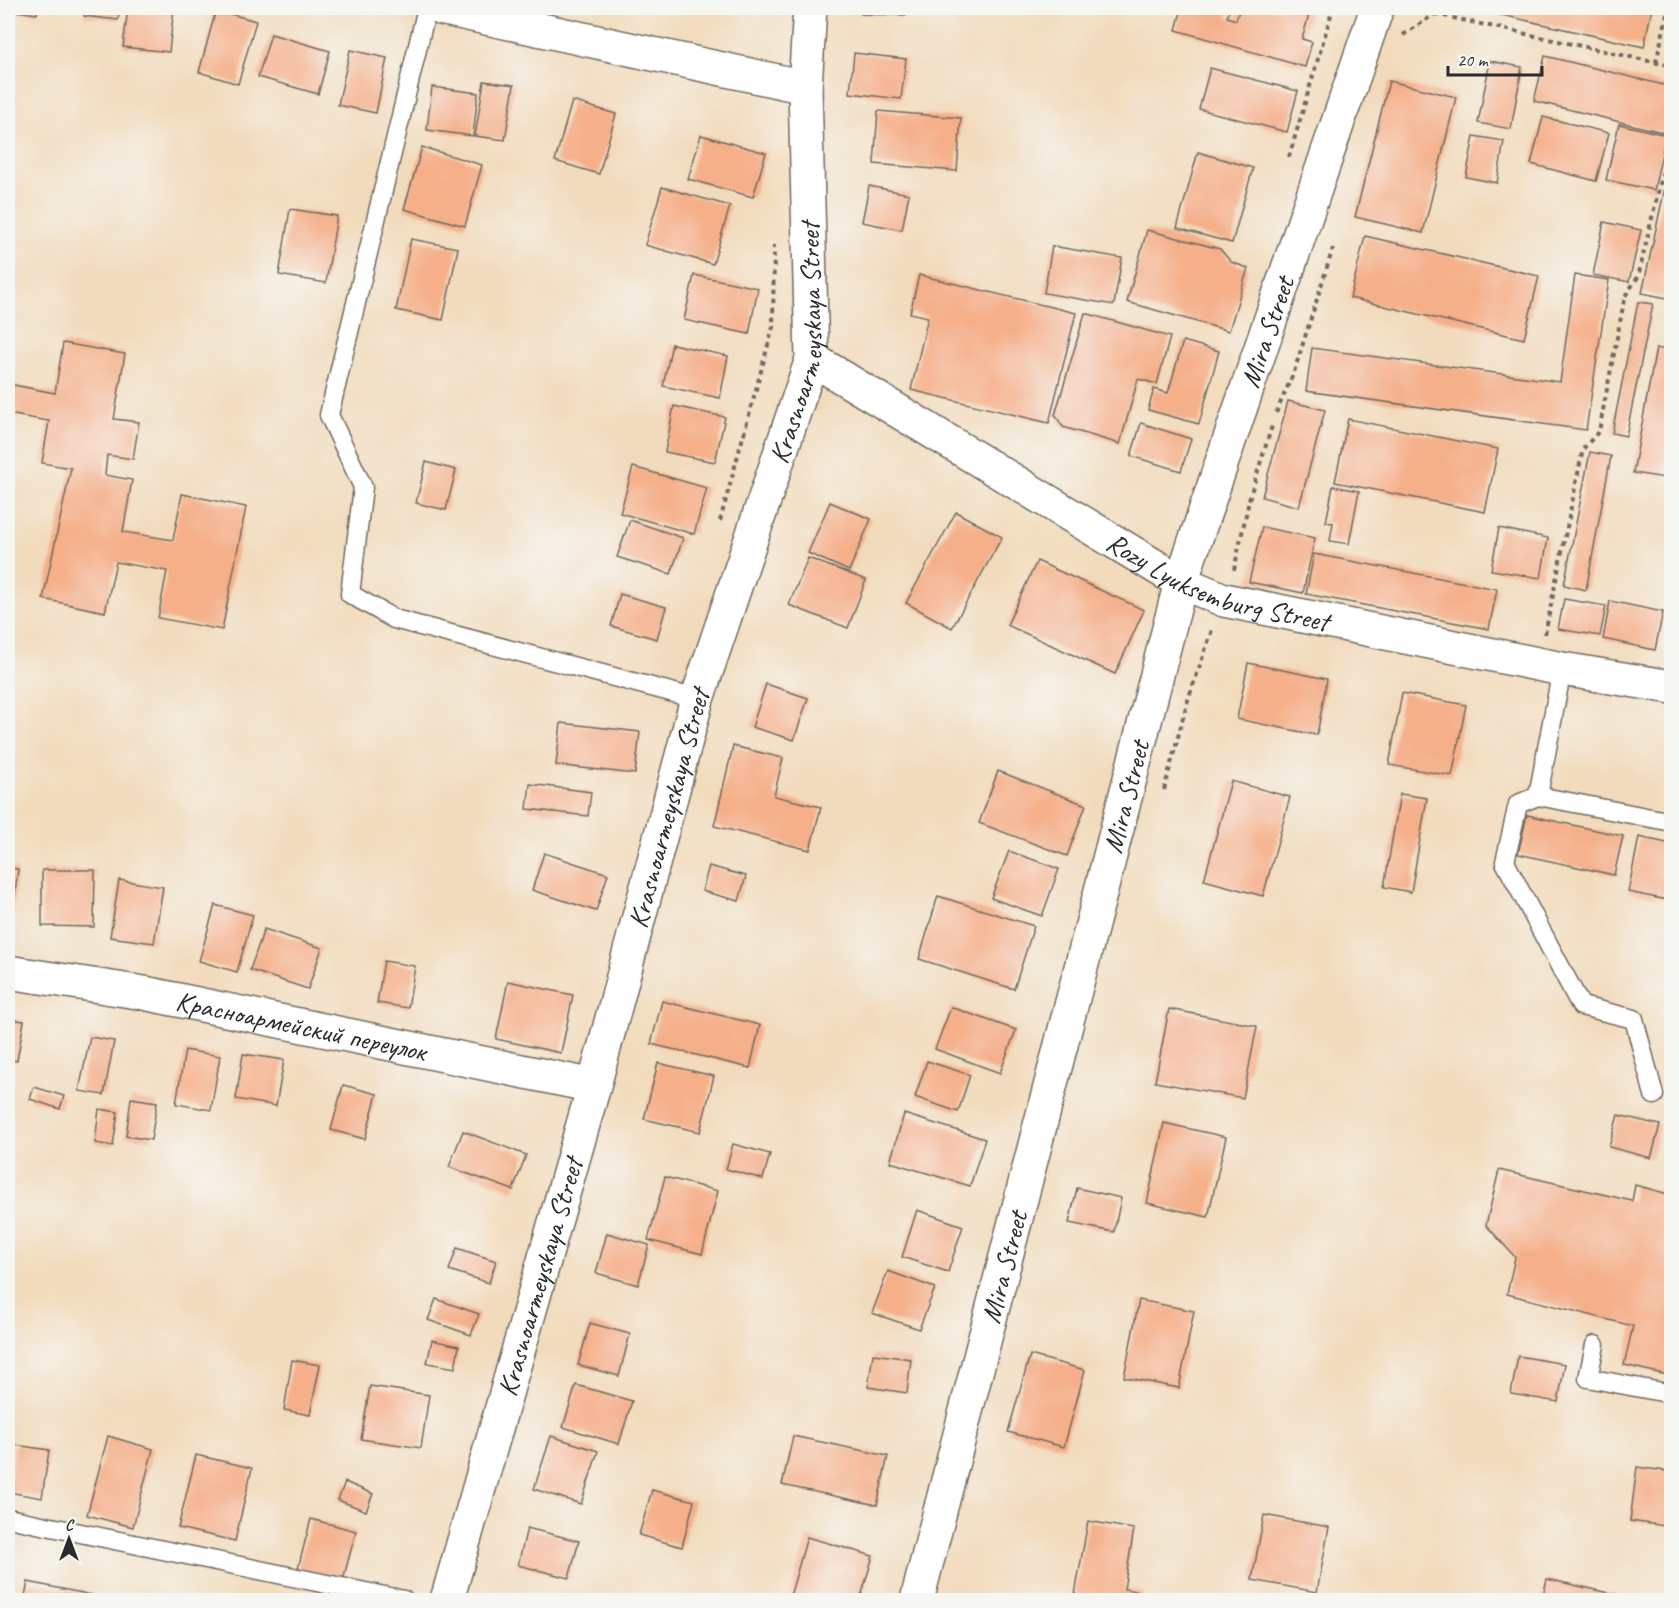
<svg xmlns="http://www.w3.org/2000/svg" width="1679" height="1608" viewBox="0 0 1679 1608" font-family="Caveat,sans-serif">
	<rect width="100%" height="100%" fill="#f6f6f2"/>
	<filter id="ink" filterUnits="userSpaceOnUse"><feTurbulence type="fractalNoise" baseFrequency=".0167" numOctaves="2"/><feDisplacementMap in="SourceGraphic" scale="12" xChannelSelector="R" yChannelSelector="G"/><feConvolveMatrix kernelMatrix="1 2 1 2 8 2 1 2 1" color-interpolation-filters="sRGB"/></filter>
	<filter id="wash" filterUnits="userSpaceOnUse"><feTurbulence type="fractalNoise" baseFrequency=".008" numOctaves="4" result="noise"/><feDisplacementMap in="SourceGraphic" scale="24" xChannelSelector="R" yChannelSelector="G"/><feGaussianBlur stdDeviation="1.35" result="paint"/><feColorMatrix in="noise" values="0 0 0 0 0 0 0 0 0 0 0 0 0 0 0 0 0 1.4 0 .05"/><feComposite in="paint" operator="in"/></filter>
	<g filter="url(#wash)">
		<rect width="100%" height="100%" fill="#f2dbbc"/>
		<g id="blocks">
			<!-- building -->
			<g fill="#f5af89">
				<path d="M8 8H38L37 14 8 10Z"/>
				<path d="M85 8H120L118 20 84 16Z"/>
				<path d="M128 8H174L169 52 123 47Z"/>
				<path d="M861 8H907L906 15 861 14Z"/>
				<path d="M1182 8H1230L1227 17 1236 20 1240 8H1311L1302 39 1312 42 1305 67 1176 30Z"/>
				<path d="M1471 8H1652L1644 47Z"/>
				<path d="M216 10 256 21 238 84 199 72Z"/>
				<path d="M271 34 330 51 318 94 258 77Z"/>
				<path d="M350 50 387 58 376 113 338 105Z"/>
				<path d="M854 53 906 59 901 99 850 93Z"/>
				<path d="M1545 56 1672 87V109L1666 133 1534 101Z"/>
				<path d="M1490 61 1522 67 1511 129 1478 123Z"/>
				<path d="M1210 68 1298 91 1287 132 1199 109Z"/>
				<path d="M484 81 514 85 505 140 475 136Z"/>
				<path d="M1389 81 1456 97 1423 233 1355 217Z"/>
				<path d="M432 87 478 93 473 136 427 130Z"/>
				<path d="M572 101 616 114 599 174 555 161Z"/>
				<path d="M878 111 961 118 957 171 874 164Z"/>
				<path d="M1543 117 1609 133 1596 181 1531 164Z"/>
				<path d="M1619 124 1666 135 1654 190 1606 180Z"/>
				<path d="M701 135 766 153 753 197 688 179Z"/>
				<path d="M1474 136 1504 141 1497 183 1466 177Z"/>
				<path d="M422 147 482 165 465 226 404 209Z"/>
				<path d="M1198 152 1253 168 1232 243 1177 228Z"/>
				<path d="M1671 160 1672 278 1667 298 1642 293Z"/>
				<path d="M869 186 909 194 902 230 862 222Z"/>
				<path d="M662 187 730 206 713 264 645 245Z"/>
				<path d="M290 209 337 216 326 283 279 275Z"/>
				<path d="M1604 222 1641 230 1629 282 1593 275Z"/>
				<path d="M1147 230 1220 249 1231 262 1248 268 1229 331 1127 302Z"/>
				<path d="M1365 236 1539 276 1524 339 1350 298Z"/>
				<path d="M411 239 458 248 443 320 396 310Z"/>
				<path d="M1052 246 1122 258 1114 305 1044 293Z"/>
				<path d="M694 275 758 288 749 334 684 320Z"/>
				<path d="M919 275 1076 313 1049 423 911 390 928 317 910 313Z"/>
				<path d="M1575 275 1609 280 1586 430 1306 391 1312 348 1560 382Z"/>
				<path d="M1638 302 1653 304 1626 436 1612 433Z"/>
				<path d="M1085 313 1170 337 1157 384 1138 379 1120 444 1063 427 1055 415Z"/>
				<path d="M1183 341 1219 351 1199 424 1148 410 1154 389 1168 393Z"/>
				<path d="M63 343 125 354 114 419 139 422 133 459 107 455 105 475 132 480 123 532 173 540 182 494 246 507 222 630 158 618 167 571 116 562 105 612 43 599 71 468 42 463 49 421 8 414V384L55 393Z"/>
				<path d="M672 344 728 356 720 398 663 386Z"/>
				<path d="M1656 348 1672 351V445L1665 478 1633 473Z"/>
				<path d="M1288 401 1325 410 1299 507 1262 497Z"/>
				<path d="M674 406 725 417 715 462 665 452Z"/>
				<path d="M1348 419 1498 449 1485 512 1335 482Z"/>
				<path d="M1141 423 1191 439 1181 471 1131 456Z"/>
				<path d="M1590 452 1611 456 1586 590 1564 585Z"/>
				<path d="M426 462 456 470 446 510 416 503Z"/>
				<path d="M633 467 707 488 694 534 620 513Z"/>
				<path d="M1333 486 1359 491 1349 544 1330 541 1333 523 1326 522Z"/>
				<path d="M830 502 871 519 849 571 808 553Z"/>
				<path d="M956 512 1002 537 952 628 906 603Z"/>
				<path d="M630 520 683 538 671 574 617 557Z"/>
				<path d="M1262 527 1315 538 1303 593 1249 582Z"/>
				<path d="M1499 528 1548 538 1541 578 1491 570Z"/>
				<path d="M1314 554 1497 589 1489 629 1306 594Z"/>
				<path d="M808 558 866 580 848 628 789 605Z"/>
				<path d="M1037 561 1144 610 1115 674 1007 625Z"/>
				<path d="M620 594 666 607 657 639 611 626Z"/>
				<path d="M1564 599 1606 606 1600 636 1558 629Z"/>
				<path d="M1610 601 1663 612 1655 650 1603 639Z"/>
				<path d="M1248 663 1327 679 1317 735 1237 719Z"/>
				<path d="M766 684 808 698 794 740 752 727Z"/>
				<path d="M1402 693 1466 705 1452 776 1389 765Z"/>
				<path d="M561 723 640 732 635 774 556 765Z"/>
				<path d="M733 746 783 758 774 796 821 807 810 850 714 826Z"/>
				<path d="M998 771 1086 805 1067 856 979 823Z"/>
				<path d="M1231 781 1290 797 1263 896 1204 880Z"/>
				<path d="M530 784 591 792 588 816 527 809Z"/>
				<path d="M1400 794 1427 798 1411 892 1384 887Z"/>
				<path d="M1527 815 1623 836 1614 875 1518 854Z"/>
				<path d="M1639 837 1672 844V901L1628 892Z"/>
				<path d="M1009 851 1059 869 1042 916 991 898Z"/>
				<path d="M544 853 608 874 596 911 532 890Z"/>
				<path d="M709 866 746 876 739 901 702 891Z"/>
				<path d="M8 868 18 869 10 934H8Z"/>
				<path d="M42 870H95L94 927 42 926Z"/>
				<path d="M119 880 163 887 154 943 110 937Z"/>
				<path d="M938 896 1034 926 1014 989 919 959Z"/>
				<path d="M215 905 253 915 237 972 199 961Z"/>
				<path d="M264 929 322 948 308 989 250 970Z"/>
				<path d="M384 961 415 966 408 1008 377 1003Z"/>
				<path d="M508 981 573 995 561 1053 496 1039Z"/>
				<path d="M662 1001 760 1025 750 1068 651 1044Z"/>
				<path d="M951 1007 1016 1030 1000 1073 935 1049Z"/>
				<path d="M1169 1009 1257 1026 1243 1098 1155 1082Z"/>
				<path d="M8 1019 24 1021 17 1061 8 1059Z"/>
				<path d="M90 1037 114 1041 104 1095 79 1091Z"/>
				<path d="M185 1050 220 1056 211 1110 176 1104Z"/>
				<path d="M243 1054 284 1060 276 1106 236 1099Z"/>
				<path d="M927 1061 970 1075 958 1112 915 1097Z"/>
				<path d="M658 1063 714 1076 700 1132 644 1119Z"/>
				<path d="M343 1085 377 1094 365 1139 331 1130Z"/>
				<path d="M34 1087 64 1096 60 1109 30 1099Z"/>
				<path d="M131 1098 157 1102 151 1140 126 1136Z"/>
				<path d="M99 1109 118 1112 113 1146 95 1143Z"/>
				<path d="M904 1114 985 1139 970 1186 890 1162Z"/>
				<path d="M1618 1115 1660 1125 1651 1158 1609 1147Z"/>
				<path d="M1164 1123 1226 1137 1208 1217 1147 1203Z"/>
				<path d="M463 1131 526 1155 513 1190 449 1167Z"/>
				<path d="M733 1144 770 1154 763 1179 726 1169Z"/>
				<path d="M1499 1170 1632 1201 1635 1185 1672 1195V1376L1624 1365 1633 1326 1507 1294 1515 1257 1486 1225Z"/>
				<path d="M665 1177 718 1191 702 1254 648 1240Z"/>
				<path d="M1077 1188 1121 1198 1114 1232 1069 1223Z"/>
				<path d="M917 1210 963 1226 948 1272 902 1257Z"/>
				<path d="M607 1233 649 1245 638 1285 596 1273Z"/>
				<path d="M457 1248 496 1261 489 1283 449 1270Z"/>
				<path d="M888 1271 935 1288 919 1329 872 1313Z"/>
				<path d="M436 1299 479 1314 471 1335 428 1320Z"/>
				<path d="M1139 1300 1194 1311 1179 1388 1124 1377Z"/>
				<path d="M590 1323 630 1334 619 1376 578 1365Z"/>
				<path d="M432 1340 459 1346 455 1368 427 1363Z"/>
				<path d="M873 1354 911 1359 907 1393 868 1387Z"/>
				<path d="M1030 1355 1085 1370 1064 1447 1008 1432Z"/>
				<path d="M1518 1356 1565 1364 1558 1402 1511 1394Z"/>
				<path d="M292 1360 320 1365 310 1415 284 1410Z"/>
				<path d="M576 1385 632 1401 619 1444 563 1427Z"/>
				<path d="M370 1386 429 1395 421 1448 361 1439Z"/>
				<path d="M108 1436 153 1449 133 1527 87 1515Z"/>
				<path d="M551 1436 598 1451 581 1504 534 1489Z"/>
				<path d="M793 1436 888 1456 877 1505 782 1485Z"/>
				<path d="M15 1445 49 1450 42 1498 8 1492Z"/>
				<path d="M196 1455 252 1468 235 1541 178 1528Z"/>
				<path d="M1637 1467 1672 1472V1527L1630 1521Z"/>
				<path d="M345 1482 373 1494 366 1511 338 1500Z"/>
				<path d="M652 1490 694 1501 682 1547 639 1535Z"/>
				<path d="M1264 1515 1329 1527 1317 1592 1252 1580Z"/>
				<path d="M311 1519 356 1531 343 1580 298 1568Z"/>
				<path d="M1088 1521 1134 1529 1124 1589 1143 1592 1141 1600H1074Z"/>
				<path d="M527 1528 579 1541 569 1578 518 1565Z"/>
				<path d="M807 1537 873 1556 860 1600H789Z"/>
				<path d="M1547 1579 1641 1600H1542Z"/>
				<path d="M28 1582 102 1597 101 1600H24Z"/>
			</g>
		</g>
	</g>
	<g filter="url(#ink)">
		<use href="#blocks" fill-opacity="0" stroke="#71695e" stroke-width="1.5"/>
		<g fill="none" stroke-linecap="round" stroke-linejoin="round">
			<defs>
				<g id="service">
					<path d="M427 8 329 415 363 487 350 594 394 619 697 699"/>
					<path d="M1562 669 1538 796 1518 804 1505 862 1581 1006 1634 1019 1654 1095"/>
					<path d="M1538 796 1672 822"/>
					<path d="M1595 1345 1588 1378 1672 1394"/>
					<path d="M8 1518 404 1600"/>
				</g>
				<g id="minor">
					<path d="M440 8 805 87"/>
					<path id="s1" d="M812 359 1181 582 1224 600 1562 669 1672 687"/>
					<path id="s2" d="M8 972 144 993 594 1086"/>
					<path id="s3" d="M447 1600 594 1086 697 699 812 359 805 87 810 8"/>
					<path id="s4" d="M917 1600 1181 582 1377 8"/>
				</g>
			</defs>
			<!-- service casing -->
			<use href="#service" stroke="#71695e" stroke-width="21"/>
			<!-- minor casing -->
			<use href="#minor" stroke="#71695e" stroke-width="36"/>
			<!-- path -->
			<g stroke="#71695e" stroke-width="4" stroke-dasharray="4.5 4.5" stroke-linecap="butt">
				<path d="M1435 14 1672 66"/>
				<path d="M1403 35 1435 14 1436 8"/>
				<path d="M1656 62 1669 8"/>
				<path d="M1289 157 1333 8"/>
				<path d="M1276 413 1294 372 1333 248"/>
				<path d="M720 521 773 327 774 245"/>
				<path d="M1234 570 1250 496 1272 426"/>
				<path d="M1545 634 1583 449 1599 431 1625 296 1638 277 1672 133"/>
				<path d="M1164 790 1187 703 1212 630"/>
			</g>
			<!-- service -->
			<use href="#service" stroke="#fff" stroke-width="18"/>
			<!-- minor -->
			<use href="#minor" stroke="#fff" stroke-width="33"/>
		</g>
	</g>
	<g text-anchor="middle" stroke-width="6" stroke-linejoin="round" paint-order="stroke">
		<!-- street labels -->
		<g font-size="28" fill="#2b2b2b" stroke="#f6f6f2">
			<text dy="10" stroke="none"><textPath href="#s4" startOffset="1316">Mira Street</textPath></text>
			<text dy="10" stroke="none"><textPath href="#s3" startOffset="1308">Krasnoarmeyskaya Street</textPath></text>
			<text dy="10" stroke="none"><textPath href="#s1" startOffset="466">Rozy Lyuksemburg Street</textPath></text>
			<text dy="10" stroke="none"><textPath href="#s4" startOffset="830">Mira Street</textPath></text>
			<text dy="10" stroke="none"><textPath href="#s3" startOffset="822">Krasnoarmeyskaya Street</textPath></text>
			<text dy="10" stroke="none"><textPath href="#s2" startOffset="298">Красноармейский переулок</textPath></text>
			<text dy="10" stroke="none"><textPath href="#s4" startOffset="344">Mira Street</textPath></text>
			<text dy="10" stroke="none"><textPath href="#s3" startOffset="336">Krasnoarmeyskaya Street</textPath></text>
		</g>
	</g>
	<!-- margin -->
	<rect width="1679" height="1608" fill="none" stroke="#f6f6f2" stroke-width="30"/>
	<!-- north arrow -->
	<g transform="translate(69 1539)" stroke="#f6f6f2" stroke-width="4.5" paint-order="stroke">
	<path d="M0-4.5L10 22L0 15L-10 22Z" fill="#2b2b2b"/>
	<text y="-9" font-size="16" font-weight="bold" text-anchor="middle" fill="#2b2b2b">С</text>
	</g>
	<!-- scale -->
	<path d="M1448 66v9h94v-9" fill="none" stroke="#2b2b2b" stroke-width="3"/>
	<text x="1457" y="66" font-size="18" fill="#2b2b2b" stroke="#f6f6f2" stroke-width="4.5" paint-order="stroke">20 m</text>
</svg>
